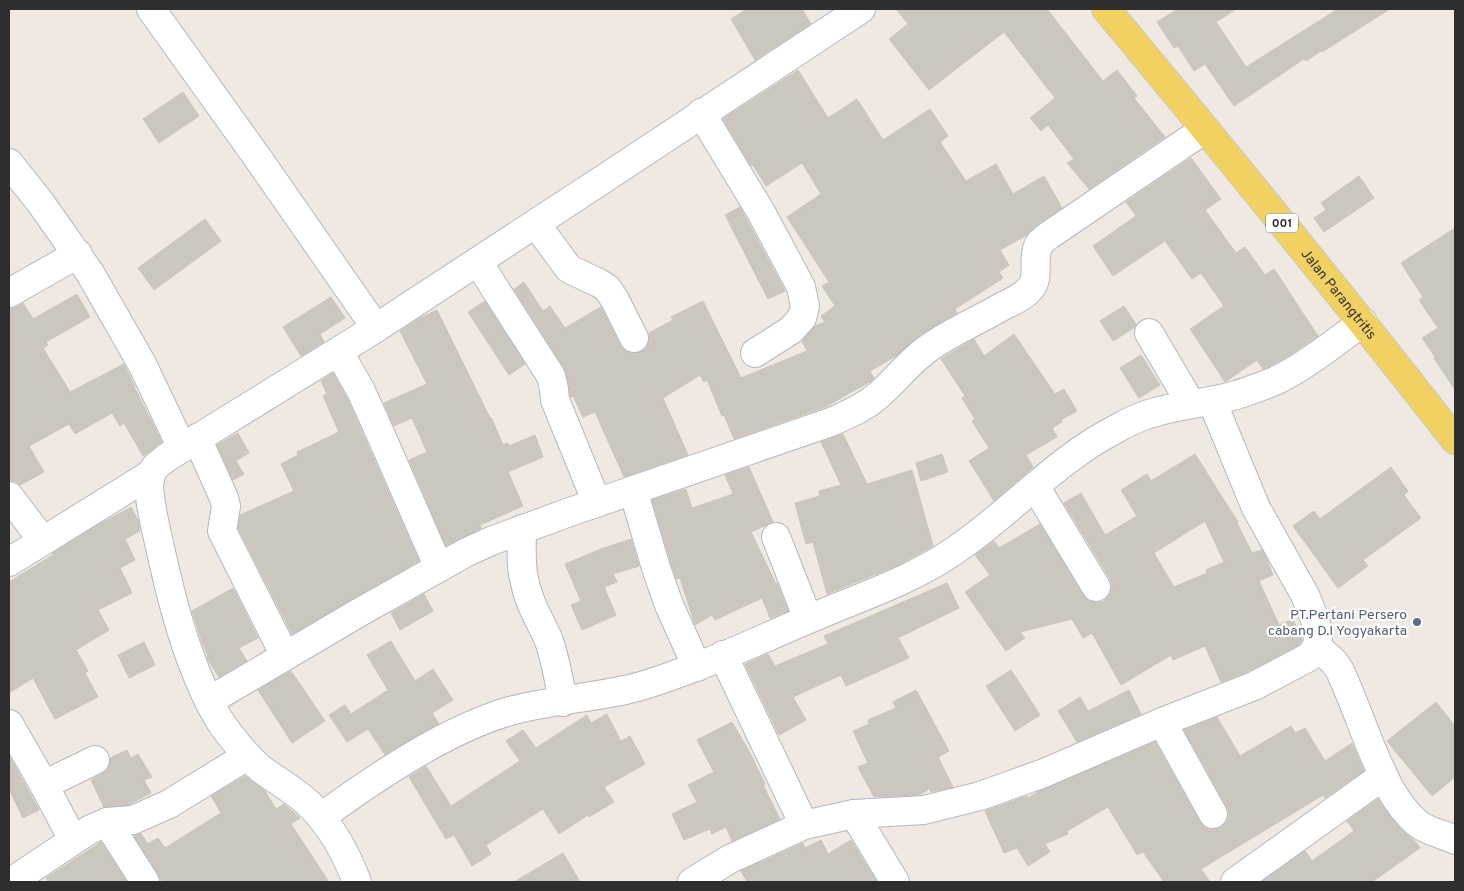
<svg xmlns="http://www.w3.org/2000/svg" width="1464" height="891" viewBox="0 0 1464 891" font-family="Overpass,sans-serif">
	<rect width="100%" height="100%" fill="#efe9e1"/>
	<!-- building -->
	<g fill="#cbc7bf" stroke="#cbc5ba" fill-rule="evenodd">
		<path d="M747 9H802L811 24 755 60 731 19Z"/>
		<path d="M896 9H1047L1103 81 1117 70 1137 96 1134 98 1165 137 1089 189 1067 163 1074 159 1048 125 1041 131 1030 118 1055 98 1004 32 929 90 889 39 908 24Z"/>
		<path d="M1178 9H1236L1216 22 1246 67 1338 9H1390L1322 52 1321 51 1306 61 1304 59 1234 106 1205 64 1194 71 1178 46 1174 48 1157 22Z"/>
		<path d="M798 70 828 118 857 99 883 140 930 109 948 136 940 142 966 181 996 164 1013 194 1044 176 1062 208 1039 223 1027 235 1000 250 1009 265 999 272 1003 278 955 309 957 313 921 334 896 356 870 371 874 378 871 381 825 407 734 439 724 415 722 416 707 380 704 382 700 375 663 398 688 455 624 477 595 412 583 417 573 396 571 397 570 396 569 385 564 368 514 289 524 282 543 311 550 306 565 328 601 307 620 345 625 351 633 354 641 352 647 347 650 339 649 333 673 320 671 317 703 301 741 378 807 351 802 341 815 326 825 322 821 316 835 306 822 286 829 282 787 217 821 194 802 163 766 186 753 165 751 166 723 119Z"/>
		<path d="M183 92 199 116 159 143 143 119Z"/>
		<path d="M1191 158 1221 199 1205 210 1236 253 1245 247 1265 275 1274 269 1318 336 1290 355 1269 367 1263 369 1257 360 1225 382 1190 329 1224 306 1201 273 1192 279 1165 241 1113 276 1093 246 1136 216 1126 202Z"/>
		<path d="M1359 176 1374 198 1324 232 1314 218 1326 210 1321 203Z"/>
		<path d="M740 207 785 291 768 299 725 215Z"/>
		<path d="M205 219 221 241 154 290 138 268Z"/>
		<path d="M1455 228V390L1434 358 1435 357 1422 338 1438 328 1419 300 1423 297 1401 263Z"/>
		<path d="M77 294 90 317 46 342 48 345 43 348 70 392 124 364 135 387H134L162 442 143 456 124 423 120 426 112 413 75 434 69 424 29 446 44 472 20 485 15 481H9V309L16 307 23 303 33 319Z"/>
		<path d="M331 297 345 318 320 334 324 342 301 356 283 327Z"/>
		<path d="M485 301 525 364 509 375 468 312Z"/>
		<path d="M1124 306 1136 324 1135 327 1113 341 1100 321Z"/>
		<path d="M437 310 490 418 491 417 503 445 508 443 509 446 535 435 543 457 508 472 523 506 480 525 481 528 446 546 409 460 427 452 412 418 394 426 384 403 427 384 400 331 416 320Z"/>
		<path d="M1014 334 1055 394 1064 389 1077 411 1061 420 1062 422 1052 428 1057 437 1026 455 1033 467 994 501 969 461 989 448 972 421 975 419 962 398 965 396 941 359 974 339 984 356Z"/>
		<path d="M1141 355 1160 385 1139 398 1120 368Z"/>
		<path d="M333 373 347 398 419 561 292 634 238 528 240 515 294 491 281 464 298 455 297 452 339 432 323 396 327 394 321 381Z"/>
		<path d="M238 433 249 453 236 461 244 474 233 480 217 445Z"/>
		<path d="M843 434 867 484 912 470 933 546 898 565 827 594 813 542 806 544 795 503 820 496 819 491 841 485 821 442Z"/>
		<path d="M942 454 948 472 921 481 916 463Z"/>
		<path d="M1195 454 1238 522 1237 523 1252 553 1262 550 1267 559 1273 575 1259 581 1279 625 1293 619 1302 639 1299 645 1247 672 1221 682 1205 646 1173 660 1171 655 1121 685 1092 633 1083 638 1072 619 1020 632 1025 638 1006 651 965 592 990 575 975 555 994 541 999 548 1040 524 1083 595 1089 601 1097 603 1104 601 1110 594 1112 586 1110 579 1064 503 1081 493 1105 535 1137 516 1121 490 1147 474 1151 481ZM1205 521 1224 562 1206 570 1207 573 1174 587 1154 553Z"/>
		<path d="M749 467 773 522 751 532 776 584 777 583 788 611 770 618 762 598 715 620 712 615 695 625 680 578 676 579 671 563 652 500 686 489 692 508 733 494 725 475Z"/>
		<path d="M1391 467 1408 491 1404 495 1421 518 1363 560 1368 566 1338 588 1293 526 1314 511 1320 519Z"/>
		<path d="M131 507 138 520 140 531 125 539 135 560 120 568 132 593 98 610 109 630 76 650 88 671 85 673 98 697 55 719 33 678 9 693V582L53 555 52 553 98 525Z"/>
		<path d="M631 539 639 566 613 574 617 582 604 587 616 615 582 630 571 605 581 601 565 564 601 549Z"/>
		<path d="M947 583 959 608 898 638 909 658 846 686 841 675 793 697 806 720 779 735 745 664 768 654 775 666 828 644 824 636Z"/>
		<path d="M233 588 258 638 239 648 247 661 219 677 208 660 207 657 208 656 203 645 192 611Z"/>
		<path d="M424 594 433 611 400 630 391 613Z"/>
		<path d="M391 641 415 681 433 669 453 700 432 713 439 724 385 755 368 729 347 742 329 715 345 705 351 714 388 690 367 655Z"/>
		<path d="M144 642 155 665 129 678 118 655Z"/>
		<path d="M1011 670 1040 715 1015 731 986 686Z"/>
		<path d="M291 671 325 721 292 743 258 690Z"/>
		<path d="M916 690 949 751 938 757 953 787 931 792 929 789 919 795 874 797 858 767 868 763 853 731 869 724 868 720 896 708 893 702Z"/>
		<path d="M1129 690 1141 714 1077 742 1058 711 1080 697 1088 711Z"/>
		<path d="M1436 702 1455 726V777L1432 796 1387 741Z"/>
		<path d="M607 714 621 741 630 736 645 764 604 787 614 802 589 817 588 815 559 834 543 809 486 845 491 854 472 866 454 835 446 839 409 777 426 766 451 806 520 761 506 741 523 730 536 748 587 715 591 723Z"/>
		<path d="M1217 717 1240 756 1291 726 1295 733 1305 728 1325 761 1352 743 1364 771 1325 798 1323 795 1201 869 1210 882H1164L1143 852 1137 855 1108 807 1067 831 1068 834 1045 844 1050 852 1028 866 1017 848 1004 853 985 811 1027 796 1028 798 1039 791 1155 742 1200 822 1205 828 1212 830 1221 827 1227 822 1229 815 1227 807 1184 730Z"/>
		<path d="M732 722 750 753 765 784 763 785 780 819 732 841 726 827 712 834 710 829 684 840 672 814 697 802 688 785 714 772 697 740Z"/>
		<path d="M127 750 131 758 138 754 152 777 144 780 151 793 128 805 104 807 91 780 102 774 108 769 110 762V758Z"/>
		<path d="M9 755 39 810 23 818 9 789Z"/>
		<path d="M245 776 265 791 276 809 284 804 300 818 291 824 329 882H162L158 874 134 836 141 834 148 844 158 838 165 848 221 813 211 796Z"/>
		<path d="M1378 799 1397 825 1406 834 1415 841 1420 848 1372 882H1261L1305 851 1312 861 1354 831 1347 821Z"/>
		<path d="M821 840 828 854 851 840 877 882H747L741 871 803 843 805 848Z"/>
		<path d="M101 842 127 882H49L46 878Z"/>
		<path d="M563 853 580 882H514Z"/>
	</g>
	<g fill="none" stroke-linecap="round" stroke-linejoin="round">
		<defs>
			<g id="minor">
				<path d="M151 9 257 157 376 328 602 180 861 9"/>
				<path d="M701 113 761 212 801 287 805 306 802 318 791 330 755 353"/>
				<path d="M9 163 40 202 90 273 142 364 182 448"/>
				<path d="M536 224 569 269 599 283 607 288 615 300 634 338"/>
				<path d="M478 262 551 376 554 389 555 400 597 503"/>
				<path d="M9 293 78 254"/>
				<path d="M1149 333 1191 404"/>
				<path d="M339 352 361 391 380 433 439 568"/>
				<path d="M197 438 224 498 226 506 222 531 285 656"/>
				<path d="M1035 486 1096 587"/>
				<path d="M633 490 656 568 669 605 697 667"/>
				<path d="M9 496 43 541"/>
				<path d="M522 529C522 547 520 566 525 583 529 604 541 622 549 641 556 661 559 681 563 702"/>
				<path d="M776 537 808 619"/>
				<path d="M9 562 151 474"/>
				<path d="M1317 647 1334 662 1340 671C1351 695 1360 720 1370 745 1382 773 1393 802 1417 823 1428 832 1443 834 1455 840"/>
				<path d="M723 655 804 825"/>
				<path d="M209 701 360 612 467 552 491 541 567 513 831 422C846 415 862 409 875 398 895 382 908 362 930 347 953 331 979 320 1003 306 1012 302 1022 297 1029 290 1042 278 1030 257 1040 243 1042 241 1046 238 1048 236L1205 129"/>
				<path d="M1162 722 1213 814"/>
				<path d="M9 724 44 785"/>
				<path d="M854 814 895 882"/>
				<path d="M321 817C375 778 445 730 510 711 547 701 587 698 625 690 650 685 674 675 698 666 738 651 777 632 816 616 863 596 912 580 954 551 1011 513 1056 459 1118 428 1130 421 1143 415 1156 412 1182 404 1210 403 1236 395 1249 391 1262 386 1275 381 1306 366 1334 343 1363 322"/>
				<path d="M107 822 145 882"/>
				<path d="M73 840 44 785 95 760"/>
				<path d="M11 882 89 830 107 822 133 820 169 804 247 756"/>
				<path d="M357 882C346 853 332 827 310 805 296 791 277 781 261 769 247 757 235 742 224 727 210 707 201 685 192 662 176 619 167 579 157 534 154 520 146 488 151 475 153 467 160 463 166 458L376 328"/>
				<path d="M692 882 730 859 804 825 854 814 924 810 980 796 1044 773 1162 722 1254 686 1309 657 1317 647 1318 634 1315 620 1305 595 1256 508 1212 401"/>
				<path d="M1235 882 1383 776"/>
			</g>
			<g id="major">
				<path id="s1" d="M1106 9C1224 151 1341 294 1455 440"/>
			</g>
		</defs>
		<!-- minor casing -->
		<use href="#minor" stroke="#b4b7c1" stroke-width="30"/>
		<!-- major casing -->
		<use href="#major" stroke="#c9c9c9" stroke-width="30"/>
		<!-- minor -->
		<use href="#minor" stroke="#fff" stroke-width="28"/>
		<!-- major -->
		<use href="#major" stroke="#f2d163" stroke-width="28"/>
	</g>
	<!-- markers -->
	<circle fill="#5c6f8a" stroke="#fff" stroke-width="2" cx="1417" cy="622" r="5"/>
	<g text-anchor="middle" stroke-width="4.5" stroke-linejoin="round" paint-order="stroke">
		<!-- shield labels -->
		<rect fill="#fff" stroke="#6d6d6d" stroke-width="1" x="1266" y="213.5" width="32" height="19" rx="4"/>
		<g font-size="12" font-weight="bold" fill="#2e2e2e">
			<text x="1282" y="227">001</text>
		</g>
		<!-- street labels -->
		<g font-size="14" fill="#2e2e2e" stroke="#fff">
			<text dy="5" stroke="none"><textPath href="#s1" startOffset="368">Jalan Parangtritis</textPath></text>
		</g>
		<!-- service labels -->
		<g font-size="14" fill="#4e5e75" stroke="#fff" text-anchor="end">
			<text x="1407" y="619">PT.Pertani Persero<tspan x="1407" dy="16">cabang D.I Yogyakarta</tspan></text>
		</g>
	</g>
	<!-- border -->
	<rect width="1464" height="891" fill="none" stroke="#2e2e2e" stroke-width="20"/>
</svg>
